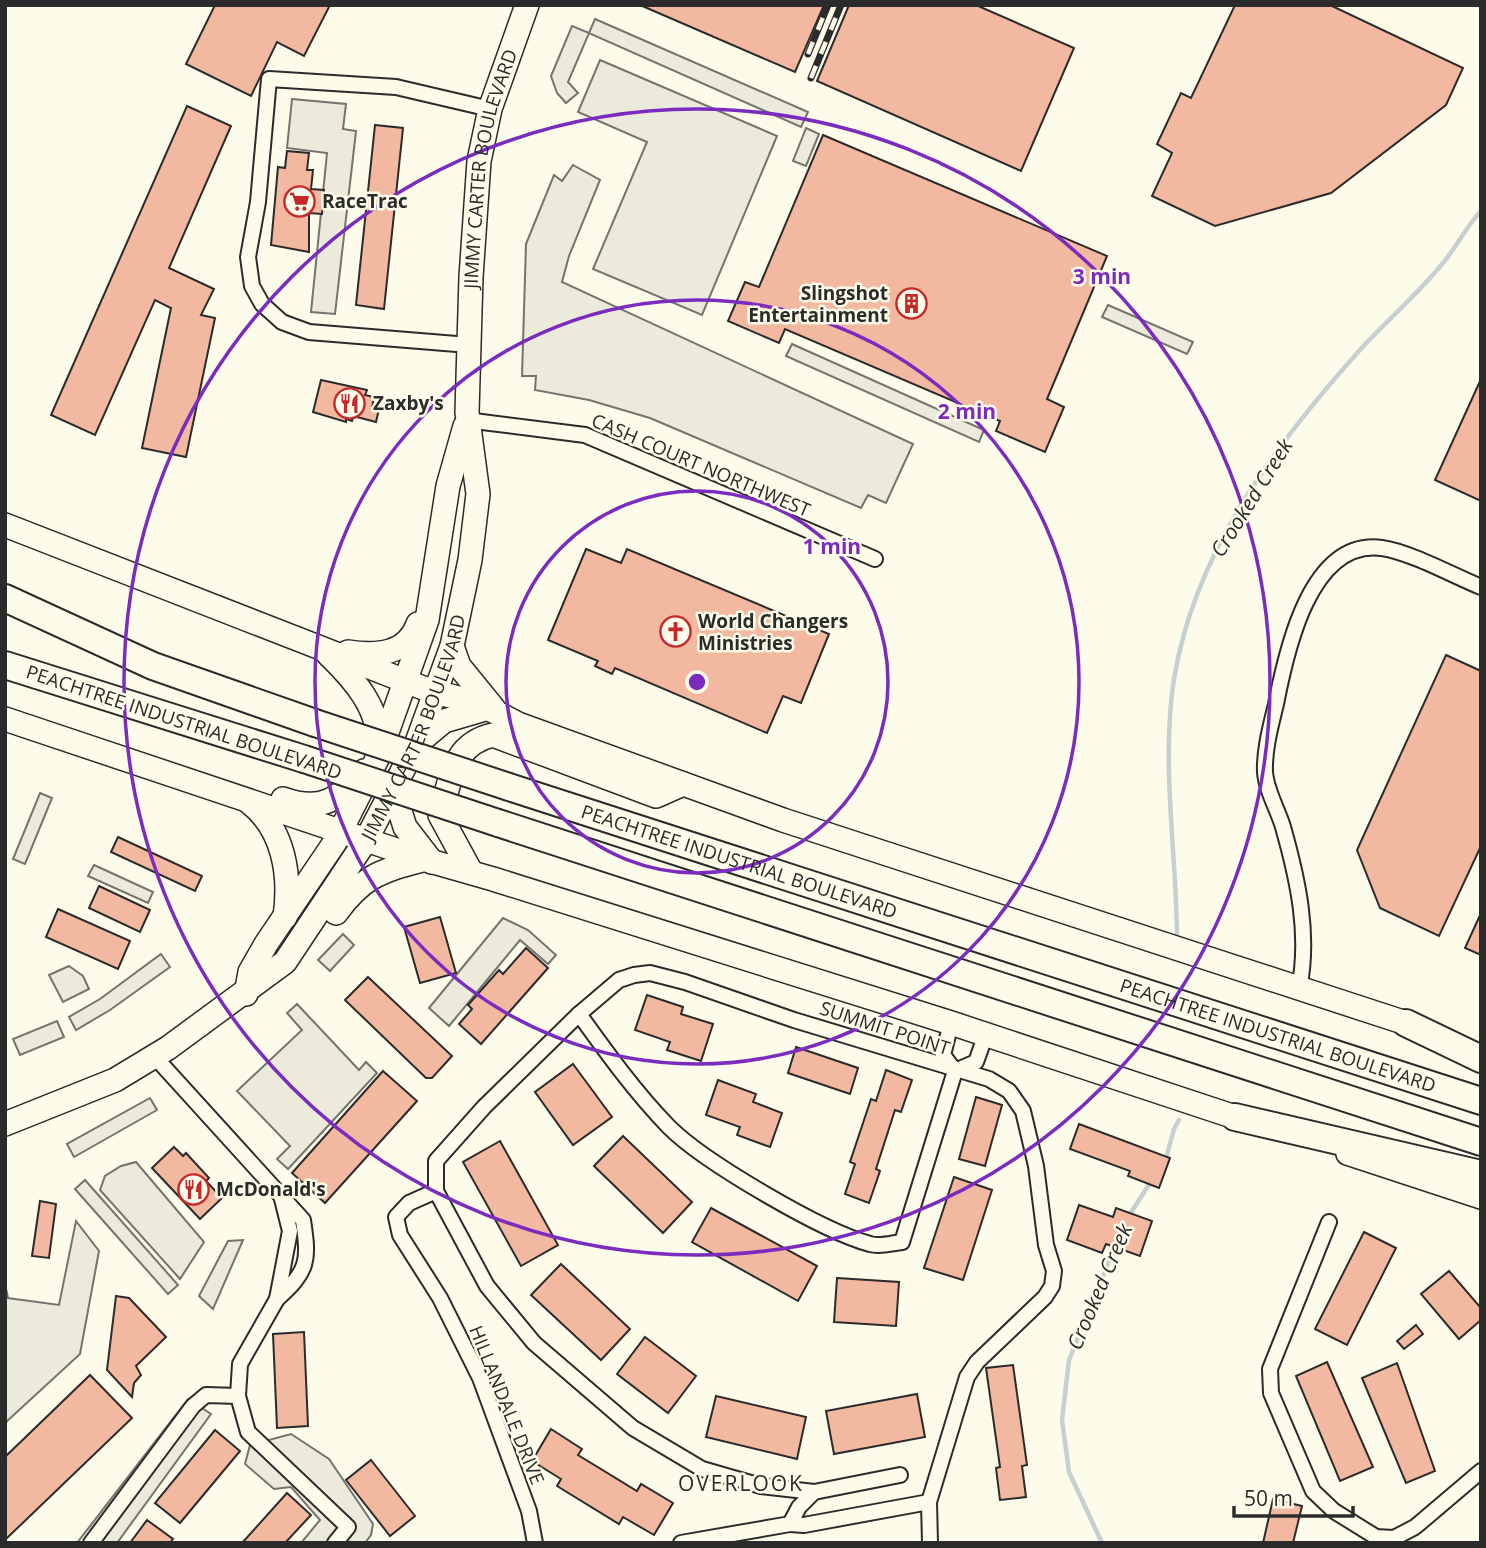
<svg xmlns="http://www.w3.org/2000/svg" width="1486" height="1548" viewBox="0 0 1486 1548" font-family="'Open Sans',sans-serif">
	<rect width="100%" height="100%" fill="#fdfbea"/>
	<!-- parking -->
	<g fill="#eceadb" stroke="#74746e" stroke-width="2">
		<path d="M595 19 808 112 801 127 589 33 568 82 578 93 566 103 557 93 551 76 572 26 589 33Z"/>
		<path d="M600 60 777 136 702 315 593 269 647 142 578 112Z"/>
		<path d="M292 99 346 104 343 129 356 131 335 314 311 312 327 153 287 148Z"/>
		<path d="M806 128 819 134 806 166 793 161Z"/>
		<path d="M573 165 600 180 569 256 562 282 913 444 886 503 868 495 861 508 650 418 589 400 535 390 536 376H522L526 244 554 175 562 181Z"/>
		<path d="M1108 305 1193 342 1187 354 1102 317Z"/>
		<path d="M792 344 984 430 979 442 786 356Z"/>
		<path d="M40 793 52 798 25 864 13 859Z"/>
		<path d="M94 865 153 892 148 903 88 876Z"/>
		<path d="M503 918 528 930 556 955 548 964 520 940 449 1026 429 1008Z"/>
		<path d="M343 934 354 945 330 971 318 960Z"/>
		<path d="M161 954 170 967 110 1010 76 1030 69 1017 100 999Z"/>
		<path d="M69 966 83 976 89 989 63 1002 49 975Z"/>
		<path d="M297 1004 359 1070 366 1062 377 1073 288 1169 277 1159 290 1146 237 1091 302 1030 287 1013Z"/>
		<path d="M57 1021 64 1037 20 1055 13 1039Z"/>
		<path d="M150 1098 157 1110 74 1157 67 1144Z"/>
		<path d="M136 1162 204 1242 180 1279 100 1190 105 1176 121 1166Z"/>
		<path d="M85 1180 178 1285 168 1294 75 1189Z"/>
		<path d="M76 1221 99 1251 80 1354 5 1423V1284L8 1298 59 1305Z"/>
		<path d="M243 1240 213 1309 199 1296 228 1241Z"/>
		<path d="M188 1399 211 1414 117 1543H77Z"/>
		<path d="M291 1434 329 1459 373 1524 371 1535 365 1543H301L320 1520 291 1487 274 1489 245 1464 250 1445Z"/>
	</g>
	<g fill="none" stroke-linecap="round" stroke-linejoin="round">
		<!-- stream -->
		<g stroke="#c7d0d0" stroke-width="4.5">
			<path d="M1177 933C1176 850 1161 761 1174 679 1195 551 1275 445 1359 351 1386 321 1418 294 1443 263 1457 246 1466 227 1481 211"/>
			<path d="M1165 1162 1174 1129 1179 1120"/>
			<path d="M1128 1217 1152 1180"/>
			<path d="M1102 1543 1069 1472 1062 1420 1069 1360 1116 1244"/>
		</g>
	</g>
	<!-- building -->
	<g fill="#f2b8a0" stroke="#2b2b2b" stroke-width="2">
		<path d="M215 5H330L304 56 277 42 251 96 186 64Z"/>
		<path d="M640 5H824L795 72Z"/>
		<path d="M849 5H976L1074 48 1021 171 817 81Z"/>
		<path d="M1235 5H1330L1463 68 1446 105 1331 193 1215 226 1152 196 1172 153 1157 144 1181 93 1191 98Z"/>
		<path d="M187 106 231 126 169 268 214 289 201 315 215 318 186 457 142 448 171 308 155 300 95 435 51 415Z"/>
		<path d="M375 125 403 128 384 309 356 305Z"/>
		<path d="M823 135 1107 256 1047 399 1064 407 1045 452 996 431 1000 421 785 329 779 343 728 321 745 282 759 287Z"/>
		<path d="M287 151 309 153 307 170H313L311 189 324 190 322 214 309 213V252L271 245 278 167 285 168Z"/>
		<path d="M1481 379V501L1435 480Z"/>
		<path d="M321 380 367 390 365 395 374 397 372 408 379 409 376 422 353 416 352 421 346 419V422L313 412Z"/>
		<path d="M586 549 621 563 627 549 829 634 801 703 783 696 767 733 615 668 612 674 595 666 598 661 548 640Z"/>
		<path d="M1446 655 1481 671V846L1439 936 1380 908 1357 850Z"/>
		<path d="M118 837 202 876 195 891 111 852Z"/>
		<path d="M99 886 150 910 140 932 89 908Z"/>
		<path d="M58 909 130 941 118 969 46 937Z"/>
		<path d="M1481 913V955L1465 948Z"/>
		<path d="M440 917 456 973 420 983 404 927Z"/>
		<path d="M526 948 548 968 481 1044 459 1024 472 1009 468 1005 499 970 503 974Z"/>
		<path d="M368 977 452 1056 432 1078H426L345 1000Z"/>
		<path d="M647 995 683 1007 681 1014 713 1024 701 1061 667 1050 670 1042 635 1030Z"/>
		<path d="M796 1047 858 1068 850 1094 788 1073Z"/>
		<path d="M573 1064 612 1117 573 1145 535 1092Z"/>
		<path d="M886 1070 912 1080 901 1112 895 1110 876 1169 880 1171 869 1203 845 1194 855 1164 850 1162 871 1099 876 1101Z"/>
		<path d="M383 1071 417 1101 325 1203 292 1173Z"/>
		<path d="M718 1080 756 1094 753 1102 782 1113 770 1147 737 1135 740 1127 706 1115Z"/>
		<path d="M976 1097 1002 1105 985 1166 959 1159Z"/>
		<path d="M1079 1124 1170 1158 1159 1188 1128 1176 1130 1171 1070 1149Z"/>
		<path d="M623 1136 692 1202 663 1233 594 1166Z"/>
		<path d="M500 1141 558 1245 521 1266 463 1162Z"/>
		<path d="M174 1147 183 1156 186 1153 209 1178 206 1181 222 1198 200 1219 152 1168Z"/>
		<path d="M954 1177 992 1190 963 1280 924 1268Z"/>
		<path d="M40 1201 56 1204 49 1258 32 1256Z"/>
		<path d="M1079 1205 1113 1217 1116 1208 1152 1221 1140 1256 1106 1244 1102 1253 1067 1240Z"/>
		<path d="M711 1208 817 1266 798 1301 692 1242Z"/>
		<path d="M1364 1232 1396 1248 1347 1345 1315 1329Z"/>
		<path d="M561 1264 630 1329 601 1360 531 1295Z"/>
		<path d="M1449 1271 1481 1308V1320L1459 1339 1421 1294Z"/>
		<path d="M837 1278 899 1282 896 1326 834 1322Z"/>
		<path d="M116 1296 129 1298 166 1337 136 1366 141 1375 134 1383 132 1397 107 1370Z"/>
		<path d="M1416 1325 1423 1334 1404 1349 1397 1341Z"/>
		<path d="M304 1332 308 1426 277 1428 273 1334Z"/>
		<path d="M645 1337 696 1376 668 1413 617 1374Z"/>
		<path d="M1327 1362 1373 1467 1340 1481 1296 1376Z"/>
		<path d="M1397 1363 1435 1471 1406 1483 1362 1378Z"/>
		<path d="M1013 1365 1027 1465 1022 1466 1026 1497 1000 1500 996 1468 1000 1467 986 1368Z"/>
		<path d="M90 1375 132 1418 6 1539 5 1457Z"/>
		<path d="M917 1394 925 1437 834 1454 826 1411Z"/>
		<path d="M716 1396 806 1417 797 1459 706 1437Z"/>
		<path d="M551 1429 582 1449 578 1455 637 1491 641 1484 673 1503 654 1535 623 1517 619 1524 557 1486 561 1479 532 1461Z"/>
		<path d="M215 1430 240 1451 180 1523 155 1503Z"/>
		<path d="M371 1460 415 1516 390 1536 346 1480Z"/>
		<path d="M287 1493 311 1515 285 1543H242Z"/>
		<path d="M1273 1499 1302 1506 1293 1543H1263Z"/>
		<path d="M147 1520 173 1539 170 1543H130Z"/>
	</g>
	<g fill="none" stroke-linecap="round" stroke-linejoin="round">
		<defs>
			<g id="street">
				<path d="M469 345 309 332 282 322 262 304 252 286 248 257 258 202 269 79 396 87 490 109"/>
				<path d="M466 420 585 435 875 559"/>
				<path d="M1299 989C1310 935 1298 880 1283 827 1278 810 1266 790 1265 772 1264 750 1271 725 1276 704 1286 652 1310 538 1382 548 1410 552 1454 576 1481 587"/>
				<path d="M579 1014C607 1053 635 1092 669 1127 704 1162 822 1231 870 1244 880 1247 892 1243 902 1242L955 1071"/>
				<path d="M951 1023 943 1055 955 1071"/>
				<path d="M155 1057 303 1220C309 1260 309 1271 277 1299"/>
				<path d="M955 1071 976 1062 986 1034"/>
				<path d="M436 1191 409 1203 396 1217 400 1235 440 1298 480 1378 529 1511 535 1543"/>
				<path d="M281 1195 290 1231 277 1299 240 1364 238 1396 248 1432 348 1527 335 1543"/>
				<path d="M1329 1222 1270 1369 1271 1393 1313 1491 1334 1511 1376 1537 1394 1538 1415 1527 1481 1471"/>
				<path d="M900 1475 814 1492 761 1486 702 1469 633 1428 534 1343 487 1286 436 1191V1161L484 1107 579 1014 619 980 634 975 650 973 685 982 794 1020 989 1079 1009 1091 1023 1111 1036 1166 1046 1245 1054 1271 1052 1286 1045 1297 977 1362 967 1377 929 1502 930 1543"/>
				<path d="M790 1524 804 1525 929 1502"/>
				<path d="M91 1543 193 1406 206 1395 238 1396"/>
				<path d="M681 1543 790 1524 799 1507 814 1492"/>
			</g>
			<path id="secondary" d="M1347 1154 1481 1198"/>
			<g id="primary">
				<path d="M5 525 431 691 478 703 518 724 783 820 1406 1023"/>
				<path d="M452 646 459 666 494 709"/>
				<path d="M348 652C376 656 407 655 418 624"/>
				<path d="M328 654C353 678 384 712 377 750"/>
				<path d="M5 719 423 859 493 879 951 1023 1235 1117"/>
				<path d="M420 741 444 721 485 709"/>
				<path d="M392 786 405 827 432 862"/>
				<path d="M283 799C322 813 338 799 364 771"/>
				<path d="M249 802C284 829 291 875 285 917"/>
				<path d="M471 872 440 815C451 780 452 744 493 735L656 796 683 784"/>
				<path d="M336 913C361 878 381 870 422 860"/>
				<path d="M246 994 250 972 266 944 335 842 379 755 427 620 448 486 465 426"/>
				<path id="s1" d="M5 1124 115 1080 168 1048 285 962 366 840 416 745 452 646 470 560 478 494 467 412 471 277 479 161 490 109 527 5"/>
			</g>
			<g id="highway">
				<path d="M5 598 153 666 315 723"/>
				<path d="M5 665 304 759"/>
				<path id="s2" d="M509 787 1481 1101"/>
				<path d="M498 823 1481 1142"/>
				<path d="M1406 1023 1481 1059"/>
				<path d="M1235 1117 1481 1174"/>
			</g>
		</defs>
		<!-- street casing -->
		<use href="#street" stroke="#2b2b2b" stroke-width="18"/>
		<!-- secondary casing -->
		<use href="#secondary" stroke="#2b2b2b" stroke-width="24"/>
		<!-- primary casing -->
		<use href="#primary" stroke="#2b2b2b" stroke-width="26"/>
		<!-- highway casing -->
		<use href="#highway" stroke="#2b2b2b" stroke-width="30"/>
		<!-- street -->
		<use href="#street" stroke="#fdfbea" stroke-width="14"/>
		<!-- secondary -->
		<use href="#secondary" stroke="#fdfbea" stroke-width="21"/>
		<!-- primary -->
		<use href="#primary" stroke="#fdfbea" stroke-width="23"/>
		<!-- highway -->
		<use href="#highway" stroke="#fdfbea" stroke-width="26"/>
		<defs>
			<g id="rail">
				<path d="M808 54 828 5"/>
				<path d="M811 78 841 5"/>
			</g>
		</defs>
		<!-- rail casing -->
		<use href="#rail" stroke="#2b2b2b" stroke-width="7"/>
		<!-- rail -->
		<use href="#rail" stroke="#fdfbea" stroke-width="4.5" stroke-dasharray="13" stroke-linecap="butt"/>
		<defs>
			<g id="highway-bridge">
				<path d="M315 723 509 787"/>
				<path d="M304 759 498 823"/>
			</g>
		</defs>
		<!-- highway-bridge casing -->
		<use href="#highway-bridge" stroke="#2b2b2b" stroke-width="30" stroke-linecap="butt"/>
		<!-- highway-bridge -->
		<use href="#highway-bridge" stroke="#fdfbea" stroke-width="26"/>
	</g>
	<!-- distance rings -->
	<g fill="none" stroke="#7b2cbf" stroke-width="3.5">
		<circle cx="697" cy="682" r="191"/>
		<circle cx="697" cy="682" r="382"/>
		<circle cx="697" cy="682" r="573"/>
	</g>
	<!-- icons -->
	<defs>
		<symbol id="supermarket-ring" viewBox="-11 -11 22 22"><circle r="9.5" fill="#fdfbea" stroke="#c62828" stroke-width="1.5"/><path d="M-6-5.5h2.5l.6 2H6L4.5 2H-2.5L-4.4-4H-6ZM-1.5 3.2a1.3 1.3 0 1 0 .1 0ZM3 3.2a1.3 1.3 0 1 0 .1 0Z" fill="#c62828"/></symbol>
		<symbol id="building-ring" viewBox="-11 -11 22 22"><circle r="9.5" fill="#fdfbea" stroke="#c62828" stroke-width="1.5"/><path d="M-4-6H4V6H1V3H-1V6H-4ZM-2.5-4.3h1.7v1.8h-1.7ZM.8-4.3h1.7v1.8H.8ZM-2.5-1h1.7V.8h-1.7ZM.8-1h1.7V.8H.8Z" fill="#c62828"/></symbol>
		<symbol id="restaurant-ring" viewBox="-11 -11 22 22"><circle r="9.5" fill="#fdfbea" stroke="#c62828" stroke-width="1.5"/><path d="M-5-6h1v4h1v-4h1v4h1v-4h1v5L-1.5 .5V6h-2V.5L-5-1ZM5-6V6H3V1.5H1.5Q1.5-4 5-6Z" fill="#c62828"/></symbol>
		<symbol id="church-ring" viewBox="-11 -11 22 22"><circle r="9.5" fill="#fdfbea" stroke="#c62828" stroke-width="1.5"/><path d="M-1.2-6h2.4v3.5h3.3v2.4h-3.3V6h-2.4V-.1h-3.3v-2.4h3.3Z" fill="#c62828"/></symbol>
	</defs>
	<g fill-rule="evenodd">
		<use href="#supermarket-ring" x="282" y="184" width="35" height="35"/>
		<use href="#building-ring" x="894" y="286" width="35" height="35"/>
		<use href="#restaurant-ring" x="332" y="386" width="35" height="35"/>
		<use href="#church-ring" x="658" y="614" width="35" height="35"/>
		<use href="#restaurant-ring" x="176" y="1172" width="35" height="35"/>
	</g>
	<g text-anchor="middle" stroke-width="5" stroke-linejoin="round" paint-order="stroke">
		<!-- street labels -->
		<g font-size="19" fill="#2b2b2b" stroke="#fdfbea">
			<text dy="7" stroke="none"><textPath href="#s1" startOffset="1167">JIMMY CARTER BOULEVARD</textPath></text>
			<text transform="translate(701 465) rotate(23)" y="7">CASH COURT NORTHWEST</text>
			<text transform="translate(184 722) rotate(18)" y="7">PEACHTREE INDUSTRIAL BOULEVARD</text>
			<text dy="7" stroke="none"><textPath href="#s1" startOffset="595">JIMMY CARTER BOULEVARD</textPath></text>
			<text dy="7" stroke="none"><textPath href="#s2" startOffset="242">PEACHTREE INDUSTRIAL BOULEVARD</textPath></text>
			<text transform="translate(885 1028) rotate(18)" y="7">SUMMIT POINT</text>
			<text dy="7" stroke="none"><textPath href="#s2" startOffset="808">PEACHTREE INDUSTRIAL BOULEVARD</textPath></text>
			<text transform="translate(507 1405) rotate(68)" y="7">HILLANDALE DRIVE</text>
		</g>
		<!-- poi labels -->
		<g font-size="19" font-weight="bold" fill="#2b2b2b" stroke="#fdfbea" text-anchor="start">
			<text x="322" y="208">RaceTrac</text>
			<text x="888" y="300" text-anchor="end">Slingshot<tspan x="888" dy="22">Entertainment</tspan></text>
			<text x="373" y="410">Zaxby's</text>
			<text x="698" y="628">World Changers<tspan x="698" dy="22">Ministries</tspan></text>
			<text x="216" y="1196">McDonald's</text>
		</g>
		<!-- water labels -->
		<g font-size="21" font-style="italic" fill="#2b2b2b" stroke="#fdfbea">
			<text transform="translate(1252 498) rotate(-58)" y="7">Crooked Creek</text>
			<text transform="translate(1100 1287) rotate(-67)" y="7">Crooked Creek</text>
		</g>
		<!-- neighbourhood labels -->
		<g font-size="21" letter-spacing="2" fill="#2b2b2b" stroke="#fdfbea">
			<text x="741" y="1491">OVERLOOK</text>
		</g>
	</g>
	<circle cx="697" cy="682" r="10" fill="#7b2cbf" stroke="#fdfbea" stroke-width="3.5"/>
	<g font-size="21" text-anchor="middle" font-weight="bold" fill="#7b2cbf" stroke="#fdfbea" stroke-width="5" stroke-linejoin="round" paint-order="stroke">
		<text x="1102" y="284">3 min</text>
		<text x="967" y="419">2 min</text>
		<text x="832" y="554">1 min</text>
	</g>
	<!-- border -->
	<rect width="1486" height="1548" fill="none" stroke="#2b2b2b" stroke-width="14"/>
	<!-- scale -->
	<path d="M1234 1506v10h119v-10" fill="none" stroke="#2b2b2b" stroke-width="3.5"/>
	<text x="1244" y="1506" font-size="21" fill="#2b2b2b" stroke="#fdfbea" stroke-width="5" paint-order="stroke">50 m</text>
</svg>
